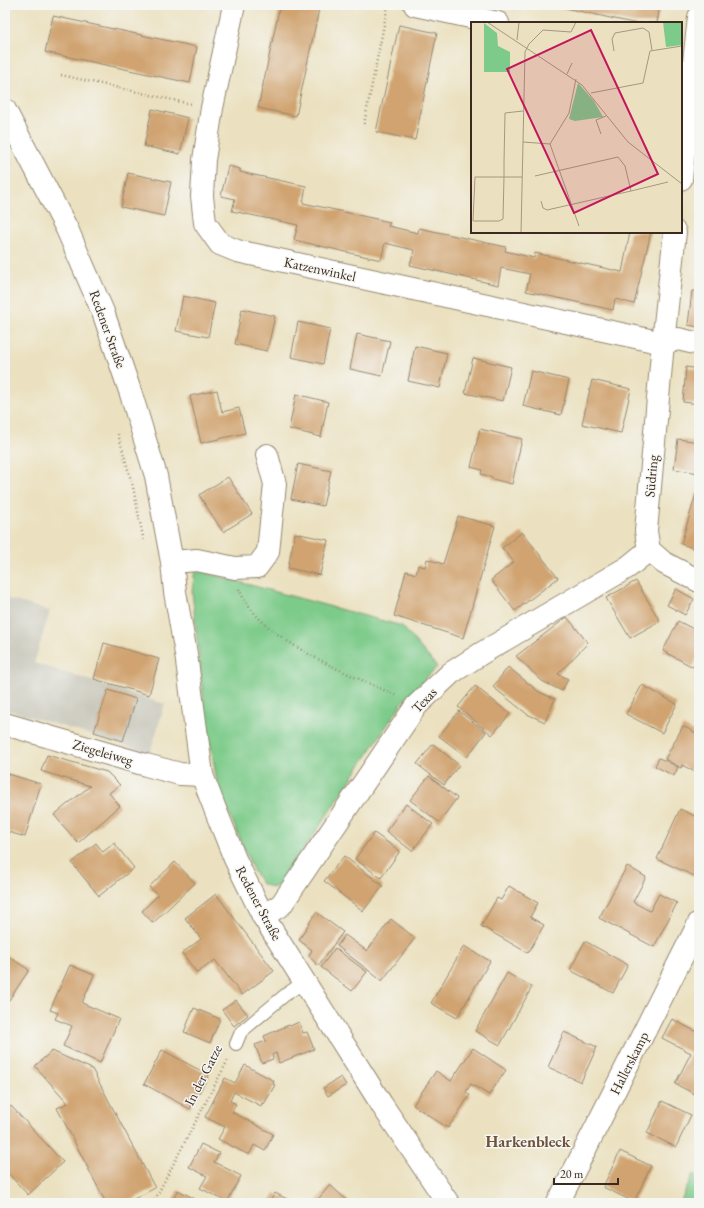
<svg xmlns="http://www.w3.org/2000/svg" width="704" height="1208" viewBox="0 0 704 1208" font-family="'EB Garamond',serif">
	<rect width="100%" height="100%" fill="#f6f6f2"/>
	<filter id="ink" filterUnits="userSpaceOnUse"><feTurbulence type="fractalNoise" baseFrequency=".025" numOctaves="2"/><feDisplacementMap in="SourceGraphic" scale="8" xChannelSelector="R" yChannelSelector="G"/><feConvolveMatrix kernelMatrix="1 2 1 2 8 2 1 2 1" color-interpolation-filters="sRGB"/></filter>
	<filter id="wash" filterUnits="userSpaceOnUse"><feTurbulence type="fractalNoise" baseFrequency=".012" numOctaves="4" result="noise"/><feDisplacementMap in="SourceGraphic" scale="16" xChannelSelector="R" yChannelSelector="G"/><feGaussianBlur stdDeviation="0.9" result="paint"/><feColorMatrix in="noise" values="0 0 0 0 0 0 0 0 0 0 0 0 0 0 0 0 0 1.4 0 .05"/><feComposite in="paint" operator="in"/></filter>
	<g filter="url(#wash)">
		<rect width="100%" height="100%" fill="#ebe1c0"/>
		<!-- industrial -->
		<path fill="#c6c5b8" d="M5 598 50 611 34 663 165 704 150 753 5 709Z"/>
		<!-- green -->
		<g fill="#7dcb8a" stroke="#5c7a54">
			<path d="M195 570 402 626 437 667 402 703 282 882 274 888 262 884 254 872 218 787 204 706 192 591Z"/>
			<path d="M693 1174 699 1177V1203H680Z"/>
		</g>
		<g id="blocks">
			<!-- building -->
			<g fill="#d0a370">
				<path d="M280 5H299L319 9 296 116 258 108Z"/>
				<path d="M552 5H660L657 23H633Z"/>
				<path d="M53 16 197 47 190 83 45 52Z"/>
				<path d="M399 25 437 33 415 140 376 132Z"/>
				<path d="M152 109 188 118 180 154 144 146Z"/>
				<path d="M228 166 240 169V172L306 186 303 203 390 222 388 226 418 233 419 228 506 247 505 251 534 258 535 253 622 272 630 232H651L634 304 615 299 613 310 526 291 530 274 501 268 498 285 410 265 414 250 385 243 381 260 294 240 298 225 232 211 235 199 221 196Z"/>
				<path d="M128 173 171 182 164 216 121 207Z"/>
				<path d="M692 291H699V327L688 325Z"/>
				<path d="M183 296 215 303 208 337 176 331Z"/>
				<path d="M242 309 275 316 267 351 235 344Z"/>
				<path d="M298 322 330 329 323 364 291 357Z"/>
				<path d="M357 334 390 341 382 376 350 369Z"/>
				<path d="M415 346 447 353 440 388 408 381Z"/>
				<path d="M473 358 511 367 503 401 465 393Z"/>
				<path d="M686 367 699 369V404L683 402Z"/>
				<path d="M531 371 569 380 561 415 523 406Z"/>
				<path d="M592 380 631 389 621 433 582 424Z"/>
				<path d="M217 390 222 412 239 408 245 433 201 443 190 396Z"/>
				<path d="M296 394 328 402 321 437 289 429Z"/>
				<path d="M480 429 522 439 512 484 492 479V477L481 474 482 470 471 467Z"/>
				<path d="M678 439 699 442V473L674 469Z"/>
				<path d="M298 464 331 471 323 506 291 499Z"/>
				<path d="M228 477 252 514 223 532 199 495Z"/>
				<path d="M696 494 699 495V550L681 544Z"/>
				<path d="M458 516 495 526 463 638 394 616 406 571 416 574 418 565 425 567 427 559 443 564Z"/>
				<path d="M522 532 558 578 515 611 491 580 514 562 502 548Z"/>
				<path d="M295 533 328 540 320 575 288 568Z"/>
				<path d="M636 581 660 621 630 638 606 598Z"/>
				<path d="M676 589 694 599 685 615 667 605Z"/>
				<path d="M567 617 588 643 558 674 568 679 562 691 542 681 516 656Z"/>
				<path d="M678 621 699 632V655L693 667 663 651Z"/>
				<path d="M104 643 159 659 149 695 94 679Z"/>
				<path d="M508 667 539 692 555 699 545 722 527 714 493 687Z"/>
				<path d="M642 685 677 704 662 733 626 714Z"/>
				<path d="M475 686 510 714 492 735 458 707Z"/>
				<path d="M108 690 136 699 123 741 94 732Z"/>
				<path d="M459 711 486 732 467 757 439 736Z"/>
				<path d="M683 726 696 733 699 727V774L682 765 681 768 665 759Z"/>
				<path d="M433 744 459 765 444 785 417 764Z"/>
				<path d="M47 755 107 772 120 785 109 793 120 806 78 843 54 815 90 786 41 771Z"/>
				<path d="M659 758 678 767 674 776 655 766Z"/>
				<path d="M5 773 41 784 25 837 5 831Z"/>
				<path d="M429 776 457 798 439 822 410 800Z"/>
				<path d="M406 804 433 824 412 851 386 831Z"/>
				<path d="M680 809 699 818V866L694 876 657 859Z"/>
				<path d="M374 833 400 851 381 878 355 859Z"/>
				<path d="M96 843 103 852 114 843 134 868 99 896 72 863Z"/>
				<path d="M344 856 383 886 363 911 324 881Z"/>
				<path d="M175 862 195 883 153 923 142 911 158 895 149 887Z"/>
				<path d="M627 866 646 877 633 902 650 911 659 894 677 903 654 947 599 918Z"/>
				<path d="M509 886 538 903 530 917 544 925 528 953 481 926 497 898 501 900Z"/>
				<path d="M216 894 274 971 242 995 215 960 197 973 182 953 201 939 185 918Z"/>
				<path d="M316 912 343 932 318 966 309 956 312 950 299 940Z"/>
				<path d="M391 919 415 938 382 981 337 946 345 935 367 951Z"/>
				<path d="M585 941 628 965 613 993 570 970Z"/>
				<path d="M464 946 490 961 457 1018 431 1003Z"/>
				<path d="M335 948 367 972 352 991 321 967Z"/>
				<path d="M5 954 29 970 5 1006Z"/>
				<path d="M70 965 94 975 82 1003 119 1019 100 1063 63 1046 72 1026 55 1019 58 1013 50 1010Z"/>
				<path d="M507 973 532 987 500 1045 475 1031Z"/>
				<path d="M236 1000 248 1015 234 1026 222 1010Z"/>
				<path d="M194 1008 220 1019 210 1043 184 1032Z"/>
				<path d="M672 1019 699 1033V1096L675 1084 691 1053 662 1038Z"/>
				<path d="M299 1022 303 1033 307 1032 314 1049 279 1063 276 1053 272 1055 273 1059 262 1063 255 1045 266 1041 264 1036 289 1025 290 1026Z"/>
				<path d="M564 1032 597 1047 581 1082 548 1067Z"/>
				<path d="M473 1048 506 1070 489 1095 471 1084 466 1092 470 1095 448 1128 413 1105 436 1071 451 1081Z"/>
				<path d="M162 1050 209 1075 190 1109 144 1084Z"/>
				<path d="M52 1051 92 1069 155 1188 126 1203H106L57 1108 68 1103 35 1066Z"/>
				<path d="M245 1065 274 1081 273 1084 275 1085 264 1104 262 1103 261 1106 234 1092 230 1101 236 1104 232 1112 273 1134 265 1151 254 1145 249 1155 218 1139 225 1127 205 1117 225 1078 235 1083Z"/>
				<path d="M341 1077 346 1085 328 1096 323 1088Z"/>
				<path d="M662 1101 691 1115 676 1147 647 1133Z"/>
				<path d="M11 1106 63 1162 28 1195 5 1170V1112Z"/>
				<path d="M201 1144 219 1153 214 1162 241 1176 227 1202 200 1188 207 1176 189 1167Z"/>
				<path d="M620 1151 651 1166 634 1202 603 1187Z"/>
				<path d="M330 1185 350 1203H315Z"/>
				<path d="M178 1190 195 1199 193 1203H171Z"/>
				<path d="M275 1193 295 1203H269Z"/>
			</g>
		</g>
	</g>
	<g filter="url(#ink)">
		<use href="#blocks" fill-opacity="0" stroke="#93866f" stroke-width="1"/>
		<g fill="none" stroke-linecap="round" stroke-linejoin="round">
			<defs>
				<path id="service" d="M236 1044 241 1032 285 995 304 982"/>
				<g id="minor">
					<path d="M234 5 212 108 204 160 202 196 205 223 220 244 237 251 663 343 678 339 699 344"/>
					<path d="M415 5 498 23"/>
					<path d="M681 179 699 17"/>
					<path d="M675 232 663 343 646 531 649 550 664 563 699 581"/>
					<path d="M172 562 197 560 235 568 257 567 268 552 275 484 267 455"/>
					<path d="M5 724 146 765 180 774 202 775"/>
					<path d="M263 916 281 905 416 706 451 673 482 653 628 567 649 550"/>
				</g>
				<g id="tertiary">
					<path d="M5 110 67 229 103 312 131 394 156 476 172 562 175 592 186 654 202 775 217 814 235 859 263 916 382 1105 448 1203"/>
					<path d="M558 1203 699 923"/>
				</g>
			</defs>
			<!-- service casing -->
			<use href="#service" stroke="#93866f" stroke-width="14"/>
			<!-- minor casing -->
			<use href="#minor" stroke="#93866f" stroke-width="24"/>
			<!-- tertiary casing -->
			<use href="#tertiary" stroke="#93866f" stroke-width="24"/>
			<!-- path -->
			<g stroke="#93866f" stroke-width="2.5" stroke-dasharray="1 3" stroke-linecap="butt">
				<path d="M61 75 191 104"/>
				<path d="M364 124 388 5"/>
				<path d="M118 434 133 487 144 542"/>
				<path d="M239 589C260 641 348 673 397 696"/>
				<path d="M153 1203 229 1058"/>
			</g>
			<!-- service -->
			<use href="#service" stroke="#fff" stroke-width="12"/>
			<!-- minor -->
			<use href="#minor" stroke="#fff" stroke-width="22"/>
			<!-- tertiary -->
			<use href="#tertiary" stroke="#fff" stroke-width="22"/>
		</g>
	</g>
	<g text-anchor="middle" stroke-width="3" stroke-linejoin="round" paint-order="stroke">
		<!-- street labels -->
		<g font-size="14" fill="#3b2a1e" stroke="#f6f6f2">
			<text transform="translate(320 269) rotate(12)" y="5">Katzenwinkel</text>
			<text transform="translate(108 329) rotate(70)" y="5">Redener Straße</text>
			<text transform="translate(651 476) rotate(-85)" y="5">Südring</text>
			<text transform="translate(424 700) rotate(-47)" y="5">Texas</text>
			<text transform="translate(103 752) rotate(16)" y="5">Ziegeleiweg</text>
			<text transform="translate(259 903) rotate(62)" y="5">Redener Straße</text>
			<text transform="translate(629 1063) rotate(-63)" y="5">Hallerskamp</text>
			<text transform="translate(203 1075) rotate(-63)" y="5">In der Gatze</text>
		</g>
		<!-- quarter labels -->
		<g font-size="16" font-weight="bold" fill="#6f543b" stroke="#f6f6f2">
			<text x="528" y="1147">Harkenbleck</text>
		</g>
	</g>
	<!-- overview -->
	<g transform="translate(471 22)">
		<rect width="211" height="211" fill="#ebe1c0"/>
		<path d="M192 0H211V23L195 25ZM13 1 26 11 27 24 39 30V50H13ZM107 61 123 79 132 95 104 99 98 97Z" fill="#7dcb8a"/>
		<path fill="none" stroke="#a5987f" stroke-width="1" d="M16 0 111 63 157 120 211 162M46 18 48 0M143 29 141 17 144 11 172 6 178 10 181 28M96 52 101 41M120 71 172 61 179 29 211 24M130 112 125 98 135 94M52 120 79 122 108 204M79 122 98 91 105 57M64 154 147 135 154 144 160 169 76 188 72 186 70 179M51 155H4L2 199H28L32 197 33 155V140L34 91 52 89M160 169 197 160M50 211 54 30 58 22 72 8 100 10 105 0"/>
		<path fill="#c2185b" fill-opacity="0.15" stroke="#c2185b" stroke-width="2" d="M120 8 187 152 103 191 36 47Z"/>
		<rect width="211" height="211" fill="none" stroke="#3b2a1e" stroke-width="2"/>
	</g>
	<!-- margin -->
	<rect width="704" height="1208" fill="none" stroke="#f6f6f2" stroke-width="20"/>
	<!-- scale -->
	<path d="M554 1178v6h64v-6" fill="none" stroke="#3b2a1e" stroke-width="2"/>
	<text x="560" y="1178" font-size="12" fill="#3b2a1e" stroke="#f6f6f2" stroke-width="3" paint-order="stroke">20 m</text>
</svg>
